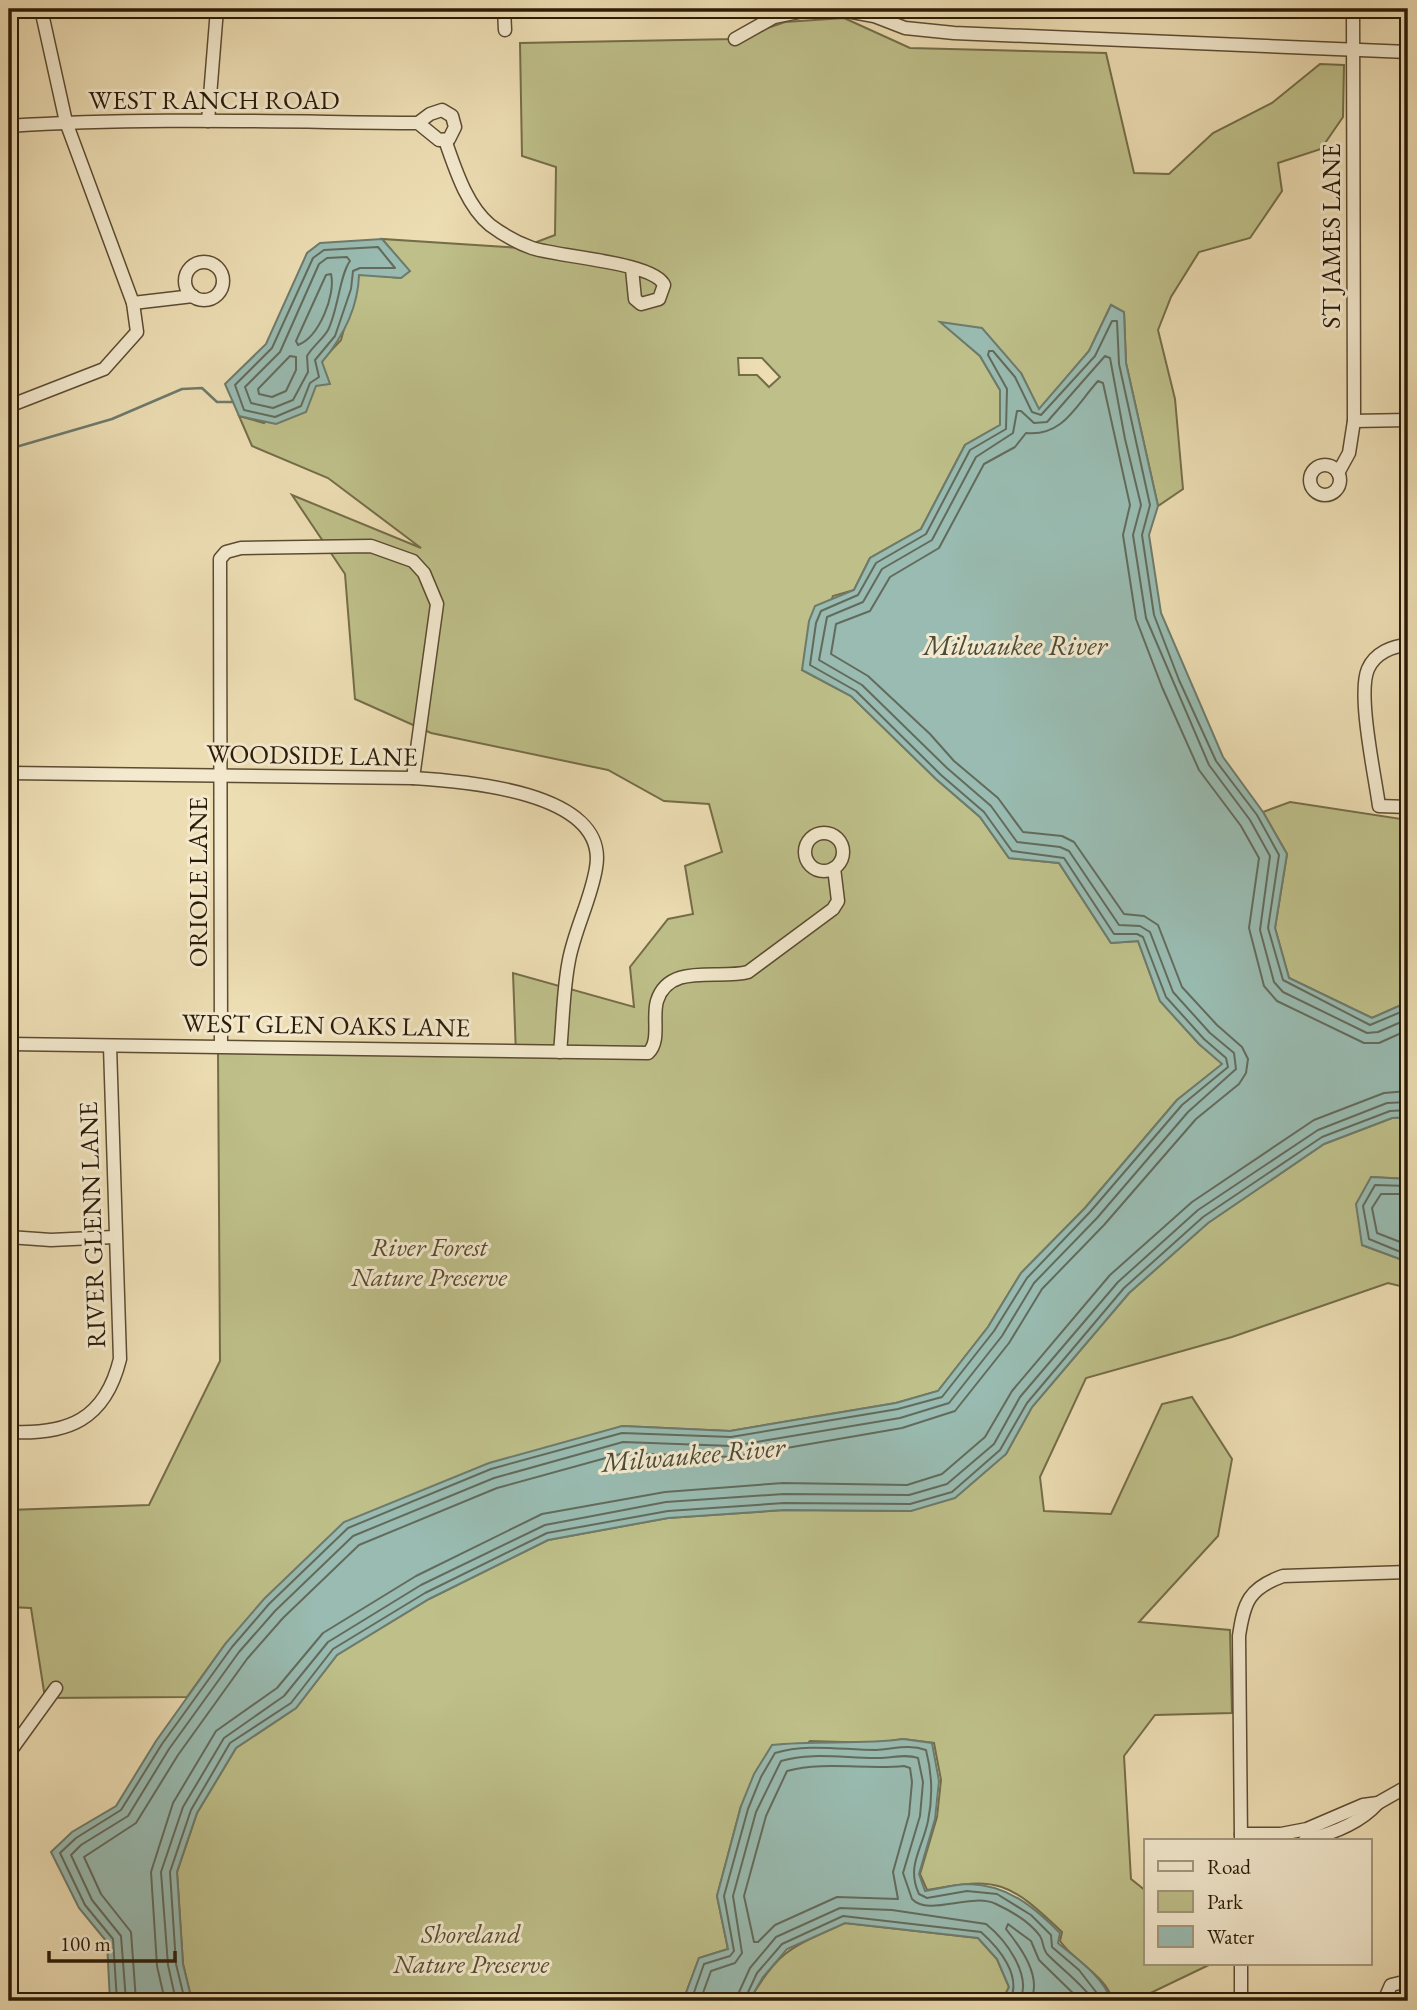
<svg xmlns="http://www.w3.org/2000/svg" width="1417" height="2010" viewBox="0 0 1417 2010" font-family="'EB Garamond',serif">
	<rect width="100%" height="100%" fill="#edddb3"/>
	<filter id="stains"><feTurbulence type="fractalNoise" baseFrequency=".00286" numOctaves="4"/><feColorMatrix values="0 0 0 0 .2 0 0 0 0 .09 0 0 0 0 .02 0 0 0 .5 -.17"/></filter>
	<radialGradient id="worn" r=".72"><stop offset=".6" stop-color="#630" stop-opacity="0"/><stop offset="1" stop-color="#630" stop-opacity=".3"/></radialGradient>
	<!-- green -->
	<g fill="#bebf89" stroke="#746d48" stroke-width="2" fill-rule="evenodd">
		<path d="M844 18 910 48 1106 53 1134 173 1169 174 1213 133 1272 103 1320 64 1344 65 1343 117 1321 149 1278 163 1282 191 1250 238 1199 252 1171 297 1158 330 1175 399 1183 489 1158 506 1126 363 1124 312 1111 305 1089 351 1039 410 1021 373 942 323 980 356 1000 390V425L965 445 921 529 870 558 854 590 833 596 802 670 851 696 936 779 980 817 1009 858 1059 863 1111 943 1138 941 1160 1001 1199 1044 1223 1064 1177 1100 1085 1208 1021 1273 988 1327 938 1391 896 1403 730 1431 622 1426 280 1586 226 1643 187 1697 45 1698 31 1608 9 1607V1510L149 1505 220 1361 218 1051 516 1055 513 973 634 1007 630 967 668 919 693 914 685 866 722 852 709 804 664 801 608 770 431 733 355 699 345 574 292 495 421 548 328 478 252 446 239 416 264 423 341 340 359 274 401 278 409 271 382 239 521 248 555 235 556 167 522 156 520 43 735 39 785 22ZM738 358H762L780 377 769 387 757 375H739Z"/>
		<path d="M1290 802 1408 820V1002L1372 1018 1289 978 1275 928 1287 854 1263 812Z"/>
		<path d="M1408 1117V1179L1371 1177 1362 1245 1408 1262V1288L1388 1283 1232 1337 1086 1378 1040 1477 1044 1511 1111 1514 1162 1404 1192 1397 1232 1459 1218 1536 1139 1622 1230 1630 1232 1713 1155 1715 1124 1756 1131 1879 1146 1891V1963H1213L1134 2001H1113C1105 1974 1075 1963 1060 1941L1062 1932C1009 1882 999 1876 927 1890L920 1874 937 1817 941 1780 934 1743 903 1739 877 1743 810 1741 741 1806 717 1896 728 1949 699 1958 683 2001H192L183 1964 177 1872 197 1813 236 1748 296 1708 337 1655 429 1599 548 1540 668 1518 784 1510 911 1511 1006 1454 1032 1407 1129 1293 1208 1223 1324 1144 1392 1118Z"/>
		<path d="M845 1923 978 1938 997 1959 1009 1987 1002 2001H749C779 1949 792 1947 845 1923Z"/>
	</g>
	<!-- water -->
	<g fill="#99bbb1" stroke="#6d7b6d" stroke-width="2">
		<path d="M382 239 410 271 401 278 359 275C358 308 343 337 322 362L330 384 316 386 306 412 276 424 239 416 225 384 266 344 307 253 320 243Z"/>
		<path d="M1111 305 1124 312 1126 363 1158 506 1149 535 1161 613 1223 757 1263 812 1287 854 1275 928 1289 978 1372 1018 1408 1002V1117L1392 1118 1324 1144 1208 1223 1129 1293 1032 1407 1006 1454 955 1498 911 1511 784 1510 668 1518 548 1540 429 1599 337 1655 296 1708 236 1748 197 1813 177 1872 183 1964 192 2001H110L107 1942 79 1908 51 1852 72 1832 116 1806 156 1741 226 1643 264 1599 344 1522 489 1463 622 1426 730 1431 896 1403 938 1391 988 1327 1021 1273 1085 1208 1177 1100 1222 1064 1199 1044 1160 1001 1138 941 1111 943 1059 863 1009 858 980 817 936 779 851 696 802 670 809 621 815 606 854 590 870 558 921 529 965 445 1000 425V390L980 356 940 322 982 328 1021 373 1039 409 1089 351Z"/>
		<path d="M1371 1177 1408 1179V1262L1362 1245 1356 1204Z"/>
		<path d="M903 1739 932 1743 939 1781 935 1819 919 1874 925 1891C939 1889 955 1884 969 1884 1008 1885 1034 1907 1060 1933L1058 1943C1076 1958 1105 1978 1111 2001H1002L1009 1987 997 1959 978 1938 845 1923 787 1949 763 1977 749 2001H683L699 1958 728 1949 717 1896 741 1806 754 1774 772 1745C816 1740 860 1745 903 1739Z"/>
	</g>
	<g fill="none" stroke-linecap="round" stroke-linejoin="round">
		<!-- shore -->
		<g stroke="#626b5c" stroke-width="2">
			<path d="M378 247 395 268H360L353 271 351 289 335 336 315 360 319 377 310 383 301 406 275 417 244 410 235 385 272 348 313 258 324 250Z"/>
			<path d="M327 258 347 257 350 261C340 274 338 310 328 330 323 339 313 346 307 356L308 372 293 400 273 408 251 403 245 387 280 352 319 264Z"/>
			<path d="M331 274C336 295 319 337 298 345L296 341 326 275Z"/>
			<path d="M290 356 296 357V370L286 391 272 397 259 394 258 389Z"/>
			<path d="M1408 1186 1375 1185 1363 1206 1369 1239 1408 1255"/>
			<path d="M1408 1194H1381L1372 1208 1377 1233 1408 1245"/>
			<path d="M904 1766 910 1768 912 1782 909 1815 893 1872 898 1899 837 1897 775 1925 758 1942H754L744 1896 766 1816 787 1771C824 1761 866 1770 904 1766Z"/>
			<path d="M117 2001 113 1939 85 1905 60 1853 76 1838 121 1810 162 1744 232 1647 269 1604 348 1528 491 1469 622 1433 731 1437 898 1409 942 1397 994 1331 1027 1278 1090 1212 1182 1105 1228 1067 1226 1058 1204 1039 1166 997 1143 937 1137 934H1114L1064 858 1012 851 984 812 941 775 856 691 810 665 816 623 821 611 858 595 876 563 926 534 970 450 1006 429 1007 389 988 355 989 351H993L1015 377 1032 412 1041 415 1095 356 1112 321H1117L1119 364 1150 505 1142 535 1154 615 1179 680 1216 761 1257 815 1279 855 1268 928 1283 980 1370 1025 1408 1009"/>
			<path d="M126 2001 121 1936 92 1900 71 1855 81 1845 128 1816 169 1749 239 1652 275 1611 353 1536 494 1478 623 1442 732 1446 900 1418 949 1403 1002 1336 1034 1283 1097 1218 1188 1112 1236 1069 1234 1053 1210 1033 1173 992 1150 932 1140 926 1119 925 1069 851 1060 847 1017 842 991 806 947 768 862 685 819 660 827 617 863 602 882 569 932 540 976 457 1013 433 1017 411H1021L1034 423 1047 422 1105 356 1110 358 1125 439 1141 505 1133 535 1146 618 1209 765 1250 820 1270 856 1260 930 1274 982 1283 992 1367 1033 1378 1032 1408 1019"/>
			<path d="M136 2001 131 1932 101 1894 84 1857 136 1823 178 1755 247 1659 283 1618 359 1545 497 1488 624 1453 734 1457 902 1428 955 1411 1009 1343 1042 1289 1104 1225 1196 1119 1239 1084 1246 1073 1248 1059 1242 1047 1217 1025 1182 987 1158 925 1144 916 1124 914 1074 842 1062 836 1023 832 998 798 954 761 930 734 868 676 831 654 836 624 870 611 890 577 939 548 984 464 1015 447 1026 433C1063 437 1076 405 1098 381L1103 383 1130 505 1123 535 1136 619 1162 687 1199 770 1241 826 1259 858 1249 928 1264 986 1277 1001 1364 1043H1379L1408 1030"/>
			<path d="M165 2001 157 1966 151 1872 173 1803 216 1731 277 1688 323 1633 416 1576 542 1514 665 1492 783 1483 907 1485 942 1474 985 1437 1012 1391 1110 1275 1192 1202 1314 1120 1384 1093 1408 1091"/>
			<path d="M176 2001 168 1965 161 1872 183 1807 224 1738 284 1696 328 1642 421 1585 545 1525 666 1502 784 1494 909 1495 947 1484 994 1444 1020 1397 1118 1282 1198 1210 1318 1130 1387 1103 1408 1102"/>
			<path d="M185 2001 176 1964 170 1872 191 1810 230 1743 291 1703 333 1649 425 1593 547 1533 668 1511 784 1503 910 1504 952 1492 1000 1450 1027 1403 1124 1288 1203 1217 1322 1137 1390 1111 1408 1110"/>
			<path d="M691 2001 704 1964 730 1956 734 1951 724 1896 748 1809 761 1777 775 1753C807 1743 843 1750 876 1750 894 1749 909 1744 926 1750 932 1773 933 1797 928 1821 922 1850 906 1866 919 1894L927 1898 967 1891 997 1894 1031 1915 1051 1935 1052 1947 1079 1970 1103 2001"/>
			<path d="M700 2001 711 1971 735 1963 742 1953 733 1896 756 1812 781 1761C810 1752 844 1758 875 1758 890 1759 904 1753 918 1758L923 1782 920 1816 903 1873 912 1899C929 1917 971 1892 996 1904 1011 1911 1030 1922 1040 1936 1044 1942 1042 1949 1048 1955 1064 1971 1081 1983 1094 2001"/>
			<path d="M735 2001 750 1968 776 1937 840 1908 892 1910 986 1924C1006 1940 1032 1975 1020 2001"/>
			<path d="M744 2001 757 1973 782 1944 843 1916 981 1932C1000 1949 1022 1976 1010 2001"/>
			<path d="M1031 2001C1042 1976 1021 1948 1006 1929L1008 1924 1031 1941 1039 1960 1081 2001"/>
		</g>
		<!-- stream -->
		<path stroke="#6d7b6d" stroke-width="2.5" d="M9 449 112 419 182 389 202 388 217 402H233"/>
		<defs>
			<g id="minor">
				<path d="M504 9 505 30"/>
				<path d="M836 9 874 16 905 28 954 33 1408 52"/>
				<path d="M735 39 774 17 813 9"/>
				<path d="M208 121 217 9"/>
				<path d="M9 126C145 117 282 122 418 123L430 114 442 110 452 116 455 127 449 139 439 140 418 123"/>
				<path d="M445 140C455 168 466 205 490 225 502 234 518 243 532 248 558 257 654 262 664 285L659 299 641 304 635 299 632 269"/>
				<circle cx="204" cy="281" r="19"/>
				<path d="M133 303 193 296"/>
				<path d="M9 406 104 369 137 332 133 303 66 122 41 9"/>
				<path d="M1354 421 1408 420"/>
				<circle cx="1325" cy="480" r="15"/>
				<path d="M1338 473 1349 453 1354 421 1353 9"/>
				<path d="M1408 645C1392 646 1375 653 1368 669 1357 694 1375 776 1379 806L1408 807"/>
				<path d="M9 773 413 778C462 781 610 791 596 868 591 899 575 929 569 960 563 990 563 1022 560 1052"/>
				<circle cx="824" cy="852" r="19"/>
				<path d="M9 1044 648 1053C661 1041 652 1018 657 1001 669 962 719 980 748 972L833 909 838 901 834 868"/>
				<path d="M221 1046 220 559 226 552 241 548 371 546 413 561 424 573 437 604 413 778"/>
				<path d="M9 1237 51 1240 114 1237"/>
				<path d="M9 1432C68 1435 105 1420 120 1359L110 1046"/>
				<path d="M9 1753 56 1688"/>
				<path d="M1241 1834H1281L1307 1829 1363 1805 1378 1803 1408 1786"/>
				<path d="M1241 1840 1239 1636C1244 1602 1249 1588 1283 1576L1408 1572"/>
				<path d="M1305 1840C1332 1834 1359 1824 1378 1803"/>
				<path d="M1241 2001V1963"/>
				<path d="M1384 2001 1391 1985 1408 1981"/>
			</g>
		</defs>
		<!-- minor casing -->
		<use href="#minor" stroke="#5c4c32" stroke-width="15"/>
		<!-- minor -->
		<use href="#minor" stroke="#f3e9ce" stroke-width="12"/>
	</g>
	<g text-anchor="middle" stroke-width="6" stroke-linejoin="round" paint-order="stroke">
		<!-- street labels -->
		<g font-size="26" fill="#2b1b07" stroke="#f3e9ce">
			<text x="214" y="109">WEST RANCH ROAD</text>
			<text transform="translate(1331 236) rotate(-90)" y="9">ST JAMES LANE</text>
			<text transform="translate(312 755) rotate(1)" y="9">WOODSIDE LANE</text>
			<text transform="translate(198 882) rotate(-90)" y="9">ORIOLE LANE</text>
			<text transform="translate(326 1025) rotate(1)" y="9">WEST GLEN OAKS LANE</text>
			<text transform="translate(92 1225) rotate(-92)" y="9">RIVER GLENN LANE</text>
		</g>
		<!-- park labels -->
		<g font-size="26" font-style="italic" fill="#574c2e" stroke="#f3e9ce">
			<text x="429" y="1256">River Forest<tspan x="429" dy="30">Nature Preserve</tspan></text>
			<text x="471" y="1943">Shoreland<tspan x="471" dy="30">Nature Preserve</tspan></text>
		</g>
		<!-- water labels -->
		<g font-size="28" font-style="italic" fill="#4c4b3a" stroke="#f3e9ce">
			<text x="1015" y="655">Milwaukee River</text>
			<text transform="translate(693 1454) rotate(-5)" y="10">Milwaukee River</text>
		</g>
	</g>
	<!-- margin -->
	<rect width="1417" height="2010" fill="none" stroke="#edddb3" stroke-width="35"/>
	<rect x="10" y="10" width="1396" height="1989" fill="none" stroke="#2b1b07" stroke-width="3.5"/>
	<rect x="18" y="18" width="1382" height="1975" fill="none" stroke="#2b1b07" stroke-width="2"/>
	<!-- legend -->
	<rect x="1144" y="1839" width="228" height="126" fill="#f3e9ce" stroke="#a3977e" stroke-width="2"/>
	<rect x="1158" y="1861" width="35" height="10" fill="#f3e9ce" stroke="#a3977e" stroke-width="2"/>
	<text x="1207" y="1874" font-size="21" fill="#2b1b07">Road</text>
	<rect x="1158" y="1891" width="35" height="21" fill="#bebf89" stroke="#a3977e" stroke-width="2"/>
	<text x="1207" y="1909" font-size="21" fill="#2b1b07">Park</text>
	<rect x="1158" y="1926" width="35" height="21" fill="#99bbb1" stroke="#a3977e" stroke-width="2"/>
	<text x="1207" y="1944" font-size="21" fill="#2b1b07">Water</text>
	<!-- scale -->
	<path d="M49 1951v10h126v-10" fill="none" stroke="#2b1b07" stroke-width="3.5"/>
	<text x="60" y="1951" font-size="21" fill="#2b1b07" stroke="#f3e9ce" stroke-width="5" paint-order="stroke">100 m</text>
	<rect width="100%" height="100%" filter="url(#stains)"/>
	<rect width="100%" height="100%" fill="url(#worn)"/>
</svg>
